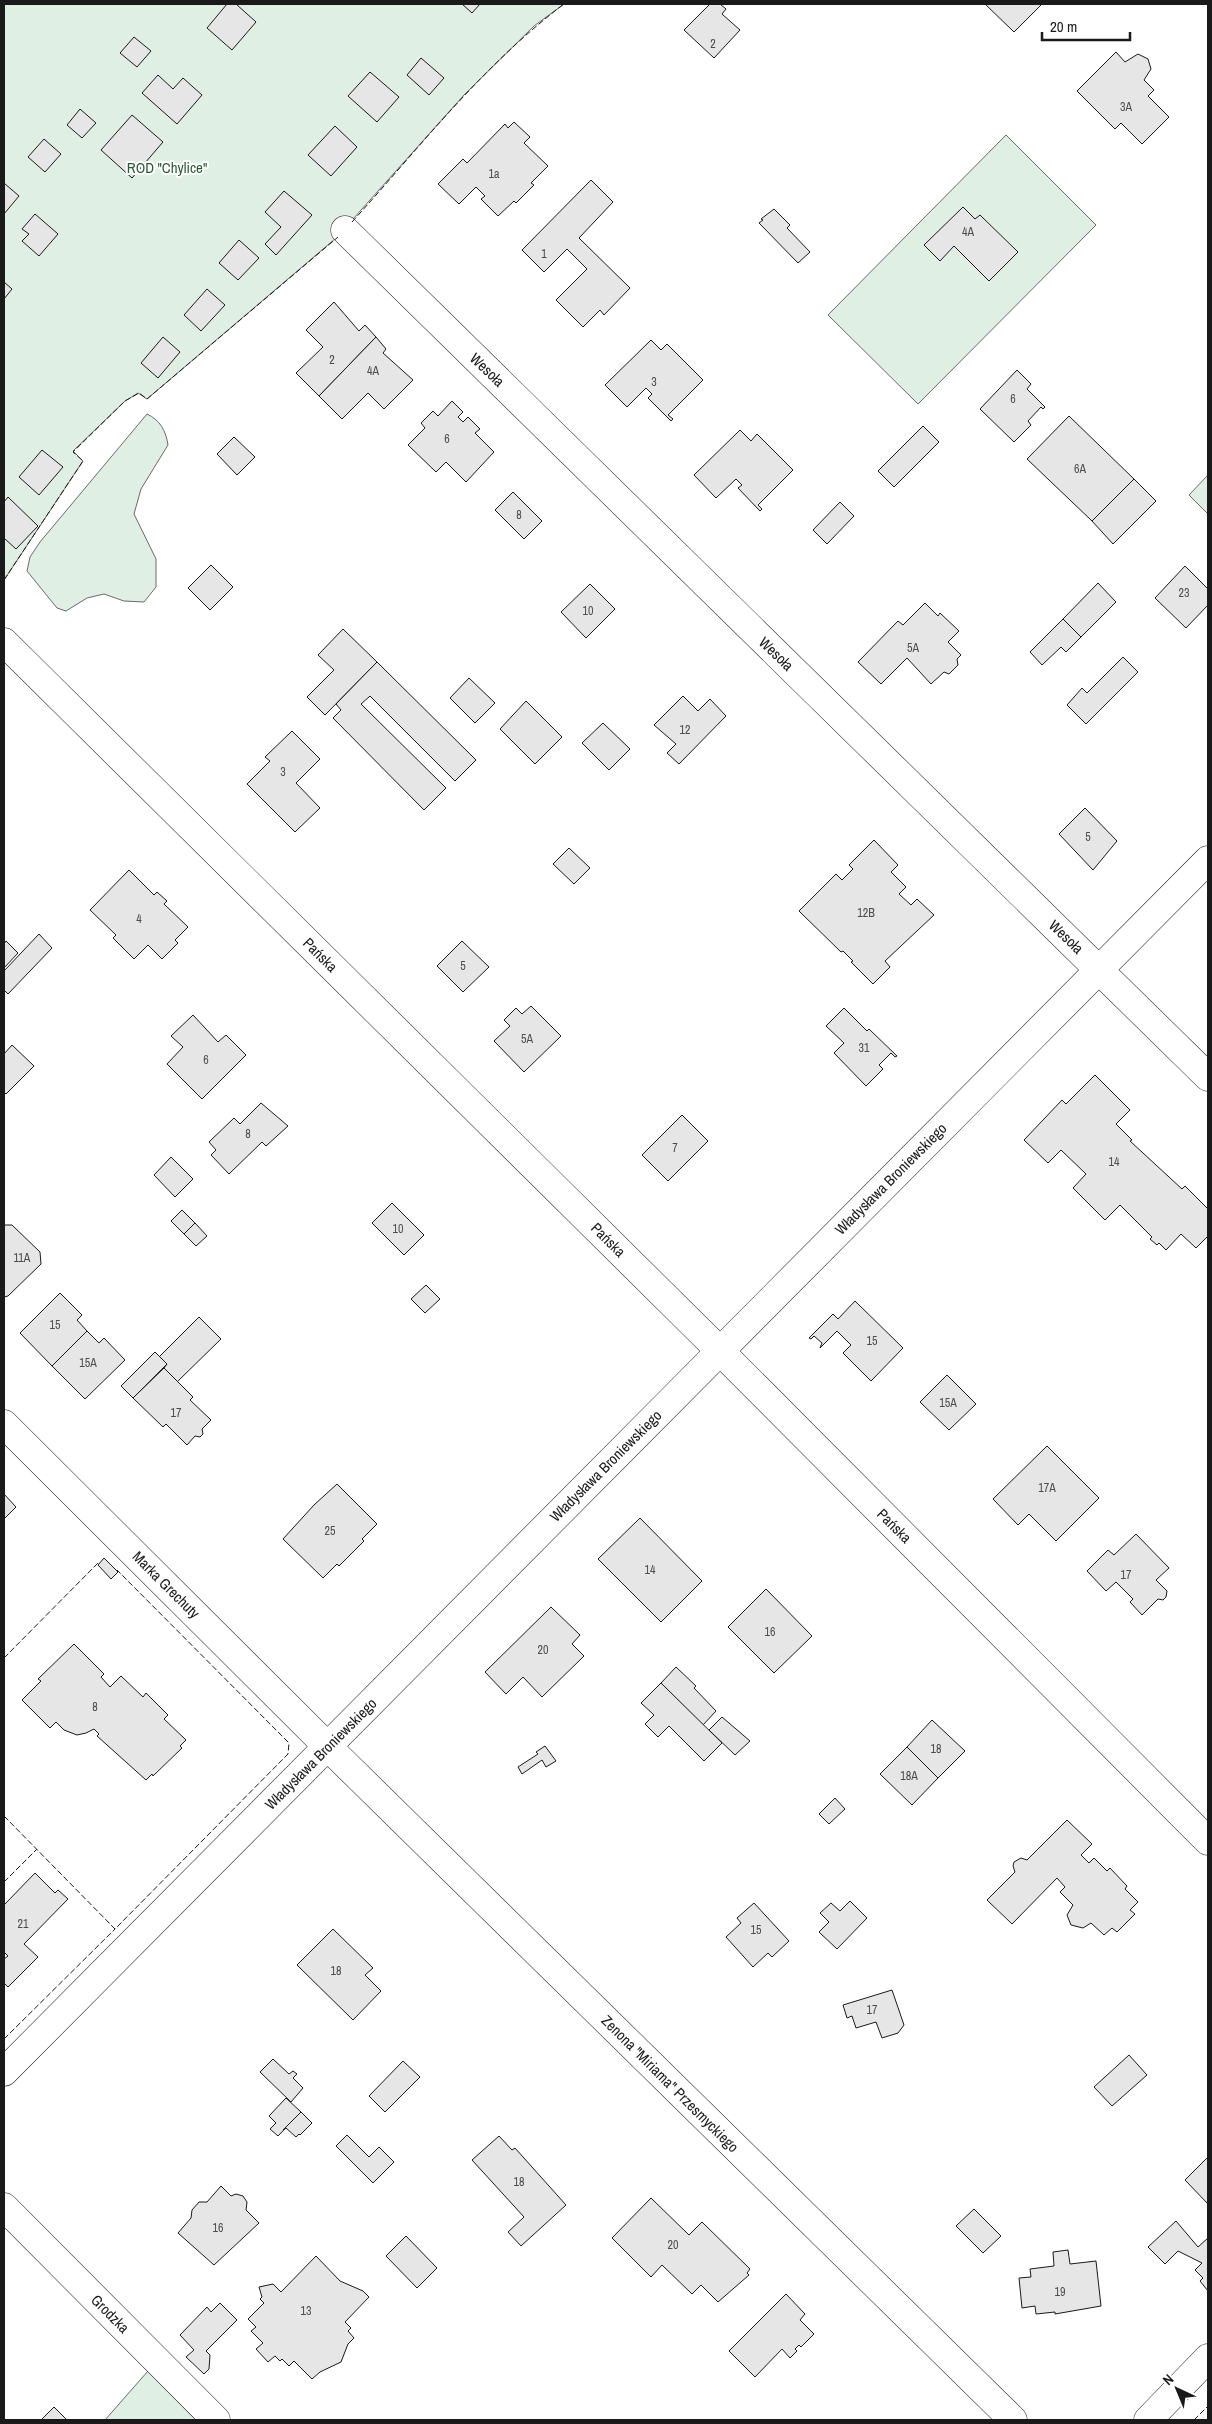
<svg xmlns="http://www.w3.org/2000/svg" width="1212" height="2424" viewBox="0 0 1212 2424" font-family="'Archivo Narrow',sans-serif">
	<rect width="100%" height="100%" fill="#fff"/>
	<!-- green -->
	<g fill="#e0efe3" stroke="#6a6a6a">
		<path d="M4 4H564L534 26 464 95 336 238 147 399 138 393 125 401 73 451 83 461 4 580Z"/>
		<path d="M1006 135 1096 225 918 404 828 315Z"/>
		<path d="M147 414C160 420 166 431 168 445L141 489 134 514 156 559V587L144 602 124 601 104 594 87 598 66 611 57 608 27 571 30 557 40 542Z"/>
		<path d="M1208 475V514L1189 495Z"/>
		<path d="M148 2371 196 2420H105Z"/>
	</g>
	<!-- building -->
	<g fill="#e6e6e6" stroke="#1a1a1a">
		<path d="M227 4H236L256 22 232 50 207 28Z"/>
		<path d="M462 4H480L472 13Z"/>
		<path d="M710 4H720L726 9 722 14 740 30 714 58 684 30Z"/>
		<path d="M985 4H1042L1014 32Z"/>
		<path d="M134 37 151 51 137 67 120 53Z"/>
		<path d="M1116 52 1125 62 1138 54 1148 59 1151 69 1144 80 1154 90 1148 96 1169 117 1142 144 1121 123 1115 129 1077 91Z"/>
		<path d="M421 58 444 78 429 95 407 75Z"/>
		<path d="M370 72 399 97 377 122 348 96Z"/>
		<path d="M158 75 173 89 183 78 202 95 177 124 142 93Z"/>
		<path d="M80 109 96 123 82 138 67 125Z"/>
		<path d="M132 115 163 142 132 178 101 150Z"/>
		<path d="M514 122 530 137 524 143 548 166 531 183 534 185 516 203 514 201 498 216 481 199 485 196 476 187 459 204 438 184 463 159 467 163 505 124 508 128Z"/>
		<path d="M335 126 357 147 331 176 308 155Z"/>
		<path d="M44 139 61 154 45 172 28 157Z"/>
		<path d="M591 180 613 202 579 238 630 288 604 315 600 310 583 327 556 300 587 269 567 249 544 272 522 250Z"/>
		<path d="M4 183 19 196 4 214Z"/>
		<path d="M284 191 312 215 276 255 265 244 281 227 265 212Z"/>
		<path d="M963 207 975 219 980 215 1018 252 989 281 954 246 940 261 924 245Z"/>
		<path d="M774 209 790 225 787 228 810 252 798 263 759 223 763 220 761 219Z"/>
		<path d="M35 214 58 234 39 256 22 241 29 234 22 229Z"/>
		<path d="M239 240 259 258 238 280 219 263Z"/>
		<path d="M4 282 12 289 4 299Z"/>
		<path d="M207 289 225 305 201 331 184 315Z"/>
		<path d="M334 302 359 331 365 325 376 337 319 396 296 373 323 347 306 330Z"/>
		<path d="M163 337 180 352 158 378 141 363Z"/>
		<path d="M376 337 386 349 383 353 413 380 384 409 368 393 342 419 319 396Z"/>
		<path d="M651 340 661 350 667 344 703 380 668 415 673 419 671 421 648 398 652 394 646 388 627 407 605 385Z"/>
		<path d="M1017 370 1031 384 1027 389 1045 407 1043 409 1041 407 1028 421 1031 425 1014 442 980 409Z"/>
		<path d="M452 401 463 412 458 417 463 422 468 417 480 429 475 433 494 452 466 482 446 462 436 472 408 445 425 428 421 423 433 411 438 416Z"/>
		<path d="M1069 416 1134 479 1092 521 1027 459Z"/>
		<path d="M923 426 939 442 894 487 878 471Z"/>
		<path d="M740 430 751 441 757 434 793 470 758 505 762 509 760 511 738 488 742 485 736 479 716 498 694 475Z"/>
		<path d="M234 437 255 457 237 475 217 454Z"/>
		<path d="M42 450 63 467 39 495 19 477Z"/>
		<path d="M1134 479 1156 501 1113 544 1092 521Z"/>
		<path d="M513 492 542 521 524 539 495 510Z"/>
		<path d="M8 497 38 526 16 549 4 538V502Z"/>
		<path d="M840 502 854 516 827 544 813 530Z"/>
		<path d="M211 565 233 587 210 610 188 588Z"/>
		<path d="M1185 566 1208 589V605L1186 628 1155 598Z"/>
		<path d="M1098 583 1116 602 1081 637 1063 619Z"/>
		<path d="M590 584 615 609 586 638 561 612Z"/>
		<path d="M925 603 938 616 940 613 959 631 948 642 961 655 957 659 958 665 949 674 944 672 931 684 907 658 881 684 858 662 898 621 903 625Z"/>
		<path d="M1063 619 1081 637 1066 652 1061 647 1042 665 1030 652Z"/>
		<path d="M343 629 377 662 325 715 307 697 334 670 318 655Z"/>
		<path d="M1123 657 1138 672 1086 724 1067 705 1082 688 1087 693Z"/>
		<path d="M377 662 476 760 455 781 370 696 361 704 446 788 424 810 333 718 341 710 336 704Z"/>
		<path d="M469 678 495 703 475 723 450 698Z"/>
		<path d="M683 696 698 711 710 699 726 716 679 764 667 753 676 744 654 725Z"/>
		<path d="M526 701 562 737 535 764 500 729Z"/>
		<path d="M603 723 630 749 609 770 582 743Z"/>
		<path d="M292 731 320 759 296 783 320 808 295 832 247 784 270 761 265 757Z"/>
		<path d="M1085 808 1117 841 1093 870 1059 834Z"/>
		<path d="M874 840 898 865 891 872 906 887 899 894 911 905 917 899 934 915 885 961 890 967 873 984 851 962 853 961 843 951 841 952 799 911 836 874 842 880 853 869 849 865Z"/>
		<path d="M569 848 590 868 574 884 553 864Z"/>
		<path d="M129 870 154 895 157 892 167 901 164 904 188 927 175 940 178 943 162 959 148 945 134 959 113 938 116 935 90 910Z"/>
		<path d="M39 934 52 948 8 994 4 990V971Z"/>
		<path d="M6 941 18 953 4 968V944Z"/>
		<path d="M462 941 489 967 463 992 437 966Z"/>
		<path d="M531 1006 561 1036 524 1072 494 1041 510 1026 504 1020 516 1008 522 1014Z"/>
		<path d="M844 1008 867 1031 869 1029 897 1056 895 1057 891 1053 879 1065 883 1069 866 1086 834 1053 844 1043 826 1026Z"/>
		<path d="M193 1015 218 1042 226 1035 246 1055 202 1099 167 1064 183 1047 171 1036Z"/>
		<path d="M12 1045 34 1066 6 1094 4 1092V1054Z"/>
		<path d="M1095 1075 1130 1110 1116 1124 1132 1140 1130 1141 1182 1189 1185 1186 1208 1209V1236L1196 1248 1181 1234 1166 1250 1159 1243 1157 1245 1150 1239 1152 1237 1120 1205 1105 1220 1073 1188 1086 1174 1061 1150 1048 1163 1024 1140 1062 1100 1066 1104Z"/>
		<path d="M261 1103 288 1126 266 1146 262 1142 229 1174 211 1155 216 1150 209 1142 234 1118 240 1124Z"/>
		<path d="M682 1115 708 1141 668 1181 642 1155Z"/>
		<path d="M171 1157 193 1179 175 1197 154 1175Z"/>
		<path d="M392 1203 424 1235 404 1255 372 1223Z"/>
		<path d="M182 1210 195 1223 184 1234 171 1221Z"/>
		<path d="M195 1223 207 1236 196 1246 184 1234Z"/>
		<path d="M4 1225H12L40 1252 41 1264 8 1296 4 1297Z"/>
		<path d="M426 1285 440 1299 425 1313 411 1299Z"/>
		<path d="M60 1293 82 1315 77 1320 87 1331 52 1366 20 1333Z"/>
		<path d="M855 1301 903 1348 871 1381 843 1353 851 1345 837 1331 820 1348 822 1343 814 1336 811 1339 809 1338 833 1314 838 1319Z"/>
		<path d="M199 1317 221 1339 177 1382 164 1368 167 1364 159 1357Z"/>
		<path d="M87 1331 99 1343 104 1338 125 1360 85 1399 52 1366Z"/>
		<path d="M155 1352 167 1364 133 1398 121 1386Z"/>
		<path d="M164 1368 193 1397 190 1400 211 1420 202 1429 203 1434 200 1437 195 1436 187 1445 166 1424 163 1427 133 1398Z"/>
		<path d="M947 1375 976 1404 949 1430 920 1402Z"/>
		<path d="M1047 1446 1099 1498 1056 1541 1029 1514 1018 1525 993 1499Z"/>
		<path d="M337 1484 377 1524 362 1539 364 1541 339 1566 337 1564 323 1578 283 1539 314 1505Z"/>
		<path d="M4 1494 16 1507 4 1519Z"/>
		<path d="M640 1518 702 1581 661 1622 598 1559Z"/>
		<path d="M1136 1534 1169 1568 1156 1580 1167 1591 1166 1597 1163 1600 1158 1599 1142 1615 1130 1602 1133 1599 1116 1582 1106 1591 1087 1571 1108 1550 1114 1555Z"/>
		<path d="M104 1558 118 1572 111 1579 98 1565Z"/>
		<path d="M766 1589 812 1636 774 1673 728 1627Z"/>
		<path d="M551 1607 580 1635 572 1644 584 1656 542 1697 523 1677 506 1694 485 1672Z"/>
		<path d="M74 1644 104 1674 101 1677 110 1687 121 1676 143 1697 146 1693 168 1715 164 1719 186 1740 180 1746 182 1748 153 1776 152 1774 146 1780 97 1736 99 1734 94 1729 86 1733 77 1735 64 1730 56 1722 50 1728 22 1700 41 1681 38 1679Z"/>
		<path d="M676 1667 696 1686 694 1688 716 1711 703 1725 661 1683Z"/>
		<path d="M661 1683 722 1743 704 1761 669 1726 658 1737 645 1724 654 1715 641 1703Z"/>
		<path d="M722 1717 750 1741 735 1755 709 1730Z"/>
		<path d="M932 1720 965 1751 938 1778 907 1747Z"/>
		<path d="M545 1746 556 1761 546 1767 542 1760 522 1774 518 1767 538 1754 536 1752Z"/>
		<path d="M907 1747 938 1778 912 1805 880 1774Z"/>
		<path d="M835 1798 845 1809 829 1824 819 1814Z"/>
		<path d="M1067 1820 1092 1844 1081 1855 1089 1863 1094 1858 1107 1871 1110 1868 1127 1886 1125 1889 1138 1902 1130 1910 1135 1914 1117 1932 1112 1928 1104 1935 1091 1923 1083 1928 1071 1925 1067 1915 1073 1905 1060 1892 1065 1887 1057 1878 1012 1924 987 1900 1015 1872 1013 1866 1014 1862 1021 1858 1027 1860Z"/>
		<path d="M35 1873 55 1893 58 1890 68 1899 24 1944 38 1957 8 1987 4 1983V1959L8 1956 4 1952V1905Z"/>
		<path d="M850 1901 867 1918 837 1949 819 1932 829 1922 820 1913 831 1903 840 1911Z"/>
		<path d="M754 1903 789 1941 772 1957 768 1953 753 1967 726 1937 741 1923 737 1918Z"/>
		<path d="M333 1929 373 1968 365 1975 381 1991 353 2020 297 1965Z"/>
		<path d="M892 1990 904 2025 898 2033 882 2038 876 2022 856 2028 852 2016 847 2018 843 2005Z"/>
		<path d="M1129 2055 1147 2075 1112 2106 1094 2087Z"/>
		<path d="M273 2059 289 2074 293 2071 297 2074 293 2078 303 2088 291 2102 260 2072Z"/>
		<path d="M403 2061 420 2077 385 2112 369 2096Z"/>
		<path d="M286 2098 301 2112 278 2136 270 2129 276 2123 269 2116Z"/>
		<path d="M301 2112 312 2123 300 2135 299 2134 296 2137 286 2128 283 2130Z"/>
		<path d="M347 2135 369 2157 379 2147 394 2162 373 2183 336 2146Z"/>
		<path d="M499 2136 512 2150 515 2148 566 2205 521 2246 508 2232 524 2217 472 2160Z"/>
		<path d="M1208 2157V2204L1185 2180Z"/>
		<path d="M221 2186 231 2196 236 2194 243 2196 247 2202 246 2210 259 2223 214 2265 178 2233 191 2218 192 2210 199 2202H207Z"/>
		<path d="M651 2198 689 2235 702 2222 750 2269 747 2273 749 2275 718 2302 701 2285 692 2294 662 2265 651 2277 612 2238Z"/>
		<path d="M974 2209 1001 2236 983 2253 956 2226Z"/>
		<path d="M1176 2221 1198 2247 1208 2238V2291L1200 2281 1203 2278 1195 2270 1202 2263 1178 2251 1165 2264 1148 2247Z"/>
		<path d="M406 2236 437 2268 417 2288 386 2256Z"/>
		<path d="M1068 2250 1070 2264 1096 2261 1101 2306 1055 2314V2312L1036 2314 1035 2306 1022 2308 1019 2278 1031 2277 1030 2269 1054 2266 1053 2252Z"/>
		<path d="M316 2256 340 2281 363 2291 369 2297 345 2322 351 2328 348 2331 354 2338 348 2344 341 2362 320 2372 312 2379 294 2361 289 2366 282 2359 280 2361 275 2356 268 2362 256 2349 263 2343 251 2331 256 2327 248 2319 264 2303 260 2299 262 2297 259 2287 273 2284 281 2292Z"/>
		<path d="M786 2294 805 2314 800 2320 814 2334 801 2347 799 2345 795 2349 797 2351 790 2358 782 2349 755 2377 729 2351Z"/>
		<path d="M220 2303 237 2320 206 2351 210 2355 209 2369 204 2374 186 2357 194 2350 180 2335 207 2307 211 2312Z"/>
		<path d="M54 2407 67 2420H41Z"/>
	</g>
	<g fill="none" stroke-linecap="round" stroke-linejoin="round">
		<defs>
			<g id="minor">
				<path d="M345 230 1208 1077"/>
				<path d="M4 642 720 1351 1208 1841"/>
				<path d="M4 1424 328 1747 1013 2420"/>
				<path d="M4 2072 1208 860"/>
				<path d="M4 2207 216 2420"/>
				<path d="M1148 2420 1208 2358"/>
			</g>
		</defs>
		<!-- minor casing -->
		<use href="#minor" stroke="#1a1a1a" stroke-width="29"/>
		<!-- minor -->
		<use href="#minor" stroke="#fff" stroke-width="28"/>
		<!-- fence -->
		<g stroke="#1a1a1a" stroke-width="1" stroke-dasharray="6 2.5" stroke-linecap="butt">
			<path d="M352 222C420 147 482 66 564 4"/>
			<path d="M4 580 83 461 73 452 125 401 139 393 147 399 338 237"/>
			<path d="M4 1658 99 1562"/>
			<path d="M4 1816 115 1929 288 1754 289 1743 117 1570"/>
			<path d="M4 1882 37 1849"/>
			<path d="M4 2039 115 1929"/>
			<path d="M1194 2420 1208 2406"/>
		</g>
	</g>
	<g text-anchor="middle" stroke-width="4" stroke-linejoin="round" paint-order="stroke">
		<!-- number labels -->
		<g font-size="12" fill="#4d4d4d">
			<text x="713" y="48">2</text>
			<text x="1126" y="111">3A</text>
			<text x="494" y="178">1a</text>
			<text x="968" y="236">4A</text>
			<text x="544" y="258">1</text>
			<text x="332" y="364">2</text>
			<text x="373" y="375">4A</text>
			<text x="654" y="386">3</text>
			<text x="1013" y="403">6</text>
			<text x="447" y="443">6</text>
			<text x="1080" y="473">6A</text>
			<text x="519" y="519">8</text>
			<text x="1184" y="597">23</text>
			<text x="588" y="615">10</text>
			<text x="913" y="652">5A</text>
			<text x="685" y="734">12</text>
			<text x="283" y="776">3</text>
			<text x="1088" y="841">5</text>
			<text x="866" y="917">12B</text>
			<text x="139" y="923">4</text>
			<text x="463" y="970">5</text>
			<text x="527" y="1043">5A</text>
			<text x="864" y="1052">31</text>
			<text x="206" y="1064">6</text>
			<text x="248" y="1138">8</text>
			<text x="675" y="1152">7</text>
			<text x="1114" y="1166">14</text>
			<text x="398" y="1233">10</text>
			<text x="22" y="1262">11A</text>
			<text x="55" y="1329">15</text>
			<text x="872" y="1345">15</text>
			<text x="88" y="1367">15A</text>
			<text x="948" y="1407">15A</text>
			<text x="176" y="1417">17</text>
			<text x="1047" y="1492">17A</text>
			<text x="330" y="1535">25</text>
			<text x="650" y="1574">14</text>
			<text x="1126" y="1579">17</text>
			<text x="770" y="1636">16</text>
			<text x="543" y="1654">20</text>
			<text x="95" y="1711">8</text>
			<text x="936" y="1753">18</text>
			<text x="909" y="1780">18A</text>
			<text x="23" y="1928">21</text>
			<text x="756" y="1934">15</text>
			<text x="336" y="1975">18</text>
			<text x="872" y="2014">17</text>
			<text x="519" y="2186">18</text>
			<text x="218" y="2232">16</text>
			<text x="673" y="2249">20</text>
			<text x="1060" y="2296">19</text>
			<text x="306" y="2315">13</text>
		</g>
		<!-- park labels -->
		<g font-size="15" fill="#2b5a34" stroke="#fff">
			<text x="167" y="173">ROD "Chylice"</text>
		</g>
		<!-- street labels -->
		<g font-size="15" fill="#1a1a1a" stroke="#fff">
			<text transform="translate(487 370) rotate(44)" y="5">Wesoła</text>
			<text transform="translate(776 654) rotate(44)" y="5">Wesoła</text>
			<text transform="translate(1066 937) rotate(44)" y="5">Wesoła</text>
			<text transform="translate(320 955) rotate(45)" y="5">Pańska</text>
			<text transform="translate(891 1179) rotate(-45)" y="5">Władysława Broniewskiego</text>
			<text transform="translate(608 1240) rotate(45)" y="5">Pańska</text>
			<text transform="translate(606 1466) rotate(-45)" y="5">Władysława Broniewskiego</text>
			<text transform="translate(894 1526) rotate(45)" y="5">Pańska</text>
			<text transform="translate(166 1585) rotate(45)" y="5">Marka Grechuty</text>
			<text transform="translate(321 1754) rotate(-45)" y="5">Władysława Broniewskiego</text>
			<text transform="translate(670 2084) rotate(45)" y="5">Zenona "Miriama" Przesmyckiego</text>
			<text transform="translate(110 2314) rotate(45)" y="5">Grodzka</text>
		</g>
	</g>
	<!-- border -->
	<rect width="1212" height="2424" fill="none" stroke="#1a1a1a" stroke-width="10"/>
	<!-- north arrow -->
	<g transform="translate(1177 2389) rotate(316)" stroke="#ffffff" stroke-width="4" paint-order="stroke">
	<path d="M0-4L9 19L0 12L-9 19Z" fill="#1a1a1a"/>
	<text y="-8" font-size="14" font-weight="bold" text-anchor="middle" fill="#1a1a1a">N</text>
	</g>
	<!-- scale -->
	<path d="M1042 32v8h88v-8" fill="none" stroke="#1a1a1a" stroke-width="2.5"/>
	<text x="1050" y="32" font-size="15" fill="#1a1a1a" stroke="#ffffff" stroke-width="4" paint-order="stroke">20 m</text>
</svg>
